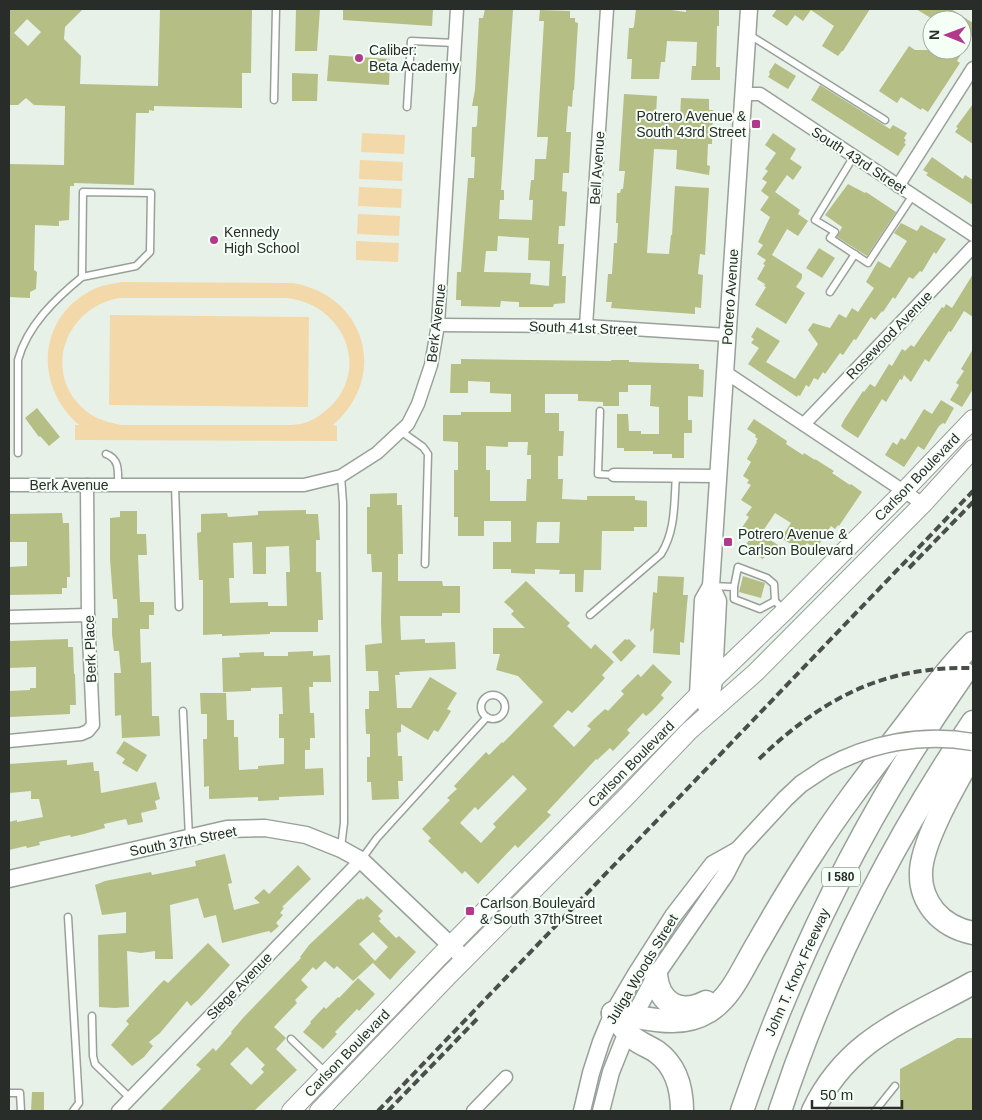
<svg xmlns="http://www.w3.org/2000/svg" width="982" height="1120" viewBox="0 0 982 1120" font-family="Arial,sans-serif">
	<rect width="100%" height="100%" fill="#e7f1e8"/>
	<!-- green -->
	<g fill="#f3d9a9" fill-rule="evenodd">
		<path d="M362 133 405 135 404 154 361 152Z"/>
		<path d="M360 160 403 162 402 181 359 179Z"/>
		<path d="M359 187 402 189 401 208 358 206Z"/>
		<path d="M358 214 400 216 399 236 357 234Z"/>
		<path d="M356 241 399 243 398 262 356 260Z"/>
		<path d="M122 282 293 283C366 296 389 376 333 425L337 426V441L75 440V425H79C34 386 37 318 92 290 101 285 112 284 122 282ZM119 298H285C341 302 372 366 330 407 323 413 316 419 307 422 303 424 297 424 292 425H122C111 423 99 420 90 414 41 379 61 309 119 298Z"/>
		<path d="M110 315 309 317 308 407 109 405Z"/>
	</g>
	<!-- building -->
	<g fill="#b5be85" fill-rule="evenodd">
		<path d="M9 9H83L65 27 64 39 81 56 80 84 158 86 160 9H252L251 73H242V108L154 106V111L149 110V113H136L134 185 74 183V186H70L69 220 59 221V226L35 225 34 270 37 272 36 289 30 292V298L9 297V164L64 165 65 106 34 105 26 98 18 105H9ZM27 19 41 32 28 46 14 33Z"/>
		<path d="M296 9H320L317 51H295Z"/>
		<path d="M343 9H433L432 26 343 20Z"/>
		<path d="M485 9 513 10 501 190H504V200H500L499 219 532 220 533 200H529L531 180H534L535 159H546L548 137H537L544 21H539L540 10 570 11V18H575V22L578 23 574 90H573L572 107 568 106 566 132H571L569 173H563L562 191 567 192 565 226H559L558 244H564L562 276H566L565 303 554 304 553 307H519V302L501 301 500 307 461 306V300H456L457 272H461L468 178H474L475 157H471L472 127H476L477 125 478 106H472L475 90 479 18H483ZM498 236 529 238 528 260 550 261 549 286 530 284 531 273 484 272 486 251H497Z"/>
		<path d="M636 9H664L686 12V9H719V26H717L716 67H720V80H691L692 66H696L697 42 667 41 665 62H661L659 79H631L632 59H627L629 28H633L634 26Z"/>
		<path d="M777 9H870L843 51H842L838 56 822 46 834 26 811 10 803 21 795 15 787 26 772 16Z"/>
		<path d="M916 9H951L973 23V34L957 61 960 63 928 112 922 108 921 110 901 97 897 103 879 91 909 46 915 50H962V20H934Z"/>
		<path d="M329 55 390 59 389 85 327 81Z"/>
		<path d="M775 63 796 76 788 89 768 77 770 74 769 72Z"/>
		<path d="M292 73 318 74 317 101H292Z"/>
		<path d="M820 85 890 129 893 125 907 133 904 138 906 140 904 143 906 144 898 156 811 100Z"/>
		<path d="M624 94 657 96 656 116 680 117 681 98 709 99V110H713L712 144H708L707 165 710 166 709 175 676 169 677 150 654 149 647 253 669 254 671 235H672L675 186 709 188 705 255 700 254 698 274 703 275 701 308 695 307V314L611 308 612 302H606L608 274H612L614 243H617L618 223H616L617 193H620L621 189H623L625 171H619Z"/>
		<path d="M973 104V144L955 132 958 128 956 127Z"/>
		<path d="M773 133 796 149 790 159 802 167 793 180 787 175 775 192 800 210 798 214 808 221 798 236 787 229 772 255 802 274V278L796 287 805 293 786 324 755 305 766 287 764 286 765 284 757 279 765 265 763 264 766 260 757 254 763 245 758 242 770 217 760 210 769 197 761 191 767 182 762 179 768 171 765 169 776 153 765 145Z"/>
		<path d="M932 157 963 179 965 175 973 180V205L926 175 928 173 923 170Z"/>
		<path d="M848 184 865 193 866 192 896 212 867 256 837 237 842 227 825 215Z"/>
		<path d="M901 223 917 231 921 225 946 239 936 254 934 252 922 272 920 271 913 279 909 277 895 299 893 297 883 312 882 311 875 320 871 317 856 340 854 339 843 355 840 353 825 374 823 372 818 380 814 378 809 387 806 385 800 396 798 395 797 397 748 364 759 348 751 343 754 339 751 337 757 327 780 341 766 362 795 379 818 344 808 330 813 323 830 328 839 314 846 318 852 308 858 312 874 288 866 282 878 261 890 268 907 241 894 233Z"/>
		<path d="M819 248 835 258 822 278 806 268Z"/>
		<path d="M973 274V317L964 311 951 332 949 331 929 362 925 359 911 382 904 375 902 380 900 379 886 402 882 399 858 438 844 429 841 426 844 420 863 391 864 392 870 384 875 387 889 364 892 366 902 349 905 351 911 345 914 347 942 307 944 308 946 304 952 308Z"/>
		<path d="M973 349V389L962 407 950 400 959 385 956 383 964 371 961 369Z"/>
		<path d="M461 359 611 361V360H629V362L699 364V369L704 370 703 397 688 396V420H692V433H684V458H672V454H653V451H624V448H617V414H628L629 431H641V434H659V407L650 406 651 385H628V392H619V406H603V402L578 401V394H545V413H559V431H564L563 456H558V479H563L562 499 587 500V496H635V500L647 501V527H634V531H602L601 570H584L583 592H575V574H559L560 570 535 569V574L511 573V569H493V542H511V521H484V536H458V517H454V470H458V442L443 441V415H461V412H511V394L490 393V382L468 381V393H450L451 364H461ZM508 442H528L527 455H531V479H527L526 501H490V470H486V446L508 447ZM537 522H560L559 543H536Z"/>
		<path d="M941 400 954 408 945 424 943 423 939 426 924 450 918 446 904 467 885 455 893 442 897 445 901 438 905 440 924 409 932 414Z"/>
		<path d="M37 408 60 437 49 446 40 436 39 437 25 418Z"/>
		<path d="M754 419 787 441 786 444 803 455 804 453 815 460V459L834 471 832 473 850 485 851 484 862 492 839 526 838 525 835 529 831 526 816 549 807 543 801 550 781 538 791 523 775 513 761 534 778 545 772 553 768 551 763 559 744 547 750 539 739 532 749 517 746 515 752 507 741 500 751 485 747 483 749 480 743 476 751 462 747 459 748 457 757 442 756 441 758 439 755 437 756 435 747 429Z"/>
		<path d="M397 493V505H402L403 554H398V581H442L443 586H460V613H442V616H400L401 640 425 639V643L455 642 456 669 399 672 400 675H395L397 708H411L430 677 457 693 447 709 451 711 445 721 438 732 434 730 428 740 401 724V732L397 733 398 756H402L403 781H398L399 799 372 800 371 782H367V757H370V734H366L365 709H369V691H379L378 671H366L365 645 382 643 381 622 382 572H372L371 554H367V507H370V494Z"/>
		<path d="M306 510V514H318L320 540H316V572H321L323 620H318V632H270V634L222 636V634L203 635V580H199L197 533 201 532V514L227 513 228 517 258 515V511ZM252 542 253 574H266V547L289 546 290 572H286L287 606H268V602L230 603 229 578H234L233 543Z"/>
		<path d="M120 511H137V534H146L147 555H138L140 602H154V615H149V629H140L141 663 151 662 152 716H159L160 736 122 738 121 715 115 716 114 673H121L119 651H114L112 634V618H118L117 599H113L110 559V518L120 517Z"/>
		<path d="M62 513 63 523H69L70 577H67V588H62V594L9 595V567L27 566V542H9V514Z"/>
		<path d="M658 576 684 577 683 595H688L687 604 684 643 680 642V655L653 653 654 628 650 632 653 592 657 593Z"/>
		<path d="M743 576 765 583 761 598 739 592Z"/>
		<path d="M526 581 570 623 567 626 591 649 595 644 614 662 602 675 605 678 579 706 572 713 568 710 553 726 574 747 591 729 587 726 594 719 605 709 608 711 624 694 621 691 638 674 641 677 653 664 672 682 661 695 664 698 652 711 646 716 643 713 627 730 630 733 613 751 610 748 597 760 596 759 547 812 551 815 518 848 515 845 478 884 465 871 462 874 454 866 428 841 431 838 422 829 450 800 447 798 457 789 454 786 469 770 486 752 489 755 502 742 503 743 543 702 518 676 496 670 500 654H493V628H525L511 614 514 611 504 602ZM513 775 527 789 493 824 496 827 481 843 460 823 475 807 478 810Z"/>
		<path d="M68 639V647H73L74 674H75L76 705H70V714L10 717 9 691 30 690V688H36V667L9 668V641Z"/>
		<path d="M625 639 627 640 629 639 636 646 621 662 612 652Z"/>
		<path d="M313 651V656L330 655 331 682H313V687H309L310 713H314L315 738H310V750H305V769L323 768 324 795 279 797V800L258 801V797L209 799V786L204 787V777L203 739H207V714H201L200 693H226L227 720H234V737H238L239 770 258 769V766L284 764V738H279V714H283L282 687 251 688V691L223 692 222 658 240 657 239 653 264 652V656H288V652Z"/>
		<path d="M124 741 147 755 137 772 122 763 125 759 116 753Z"/>
		<path d="M67 760V765L93 762 94 771H99L101 793 156 782 160 799 155 801 157 809 141 813 143 822 128 825 126 819 104 824 105 828 84 834 71 837 70 835 39 842 40 845 27 848 26 846 9 850V822L17 820V822L43 817 39 799H31V791L9 793V764Z"/>
		<path d="M225 854 232 883 228 884 234 910 260 903 254 898 264 889 269 894 298 865 311 879 282 907 284 908 280 913 283 915 276 923 279 926 271 933 269 931 222 943 216 915 204 918 198 898 170 905 173 959H155V951L141 953 127 951 129 1007 115 1008 99 1007 98 935 126 933V912L102 915 95 885 105 881 151 872 152 875 196 866 195 861Z"/>
		<path d="M367 896 383 911 378 916 381 919 379 921 396 938 399 936 416 952 398 971 390 980 373 963 388 947 373 932 359 944 375 961 353 981 337 966 334 969 325 961 316 970 313 967 301 980 308 987 295 1000 297 1003 274 1027 286 1038 276 1049 297 1070 254 1111H160L201 1069 196 1065 213 1048 216 1051 232 1033 231 1032 243 1018 301 958 300 957 309 945 358 899 359 900 361 898 363 900ZM247 1047 265 1065 261 1069 264 1072 251 1085 230 1064Z"/>
		<path d="M208 943 230 965 199 999 191 1006 187 1001 160 1033 149 1042 153 1046 144 1057 132 1066 111 1045 129 1024 126 1021 159 985 164 980 168 983Z"/>
		<path d="M358 978 375 994 359 1011 357 1009 335 1032 337 1034 323 1049 303 1032 311 1023 310 1022 324 1007 326 1009 338 997 339 998Z"/>
		<path d="M957 1038H973V1111H900V1069Z"/>
		<path d="M32 1092H44V1111H31Z"/>
	</g>
	<g fill="none" stroke-linecap="round" stroke-linejoin="round">
		<defs>
			<g id="service">
				<path d="M748 34 885 120"/>
				<path d="M274 100 276 9"/>
				<path d="M407 107 411 41 455 43"/>
				<path d="M854 156 815 220 835 232 830 238 868 263 913 195"/>
				<path d="M830 292 855 254"/>
				<path d="M600 411 598 474 614 475"/>
				<path d="M402 432 423 447 428 454 425 564"/>
				<path d="M18 453V360C27 326 55 299 82 277L83 192 151 193 150 252 136 266 82 277"/>
				<path d="M106 454C120 459 118 472 118 485"/>
				<path d="M175 485 179 607"/>
				<path d="M712 586 734 587V599L760 609 775 601"/>
				<path d="M734 587 738 567 767 578 774 584 775 601 784 610"/>
				<path d="M590 615 661 554C676 530 674 502 676 475"/>
				<circle cx="493" cy="707" r="12"/>
				<path d="M183 711 189 837"/>
				<path d="M341 847 344 823 343 503 341 476"/>
				<path d="M361 860 377 838 487 717"/>
				<path d="M68 917 79 1103 73 1111"/>
				<path d="M92 1016 93 1056 95 1064 130 1098"/>
				<path d="M291 1039 326 1073"/>
				<path d="M9 1093H20L21 1111"/>
				<path d="M875 1111 895 1086"/>
			</g>
			<g id="minor">
				<path d="M743 94H760L973 235"/>
				<path d="M898 186 973 68"/>
				<path d="M438 325 586 326 727 335"/>
				<path d="M586 326 607 9"/>
				<path d="M725 372 923 504"/>
				<path d="M804 424 973 247"/>
				<path d="M614 475 718 476"/>
				<path d="M9 485H304L341 476 377 453 408 424 418 404 431 365 438 325 457 9"/>
				<path d="M9 617 88 615"/>
				<path d="M9 741 81 734 88 731 93 725 88 615 87 485"/>
				<path d="M118 1111 361 860"/>
				<path d="M473 1111 506 1077"/>
			</g>
			<g id="tertiary">
				<path d="M710 711 698 695 703 600 711 586 749 9"/>
				<path d="M710 711 714 679 718 601 711 586"/>
				<path d="M9 879 227 829 265 828 306 835 341 849 361 860 465 959"/>
				<path d="M582 1111 591 1073 601 1042 613 1013 636 974 673 916 713 864 738 850"/>
				<path d="M601 1111 611 1072 623 1042 634 1016 656 975 725 875 738 850 785 799 801 784 825 768"/>
			</g>
			<g id="secondary">
				<path d="M291 1111 439 957 714 679 785 611 905 490 973 419"/>
				<path d="M319 1111 448 976 627 796 689 731 755 673 923 504 973 449"/>
			</g>
			<g id="motorway">
				<path d="M973 753C957 781 919 845 921 876 921 889 926 901 934 911 944 923 958 930 973 933"/>
				<path d="M656 975C659 1004 680 1015 706 1002"/>
				<path d="M613 1013C646 1017 678 1030 709 1011 733 996 744 965 759 941 775 913 792 884 810 857 837 814 868 774 899 734 923 703 946 670 973 643"/>
				<path d="M613 1013C620 1023 626 1033 636 1040 643 1045 650 1047 657 1052 676 1066 682 1088 682 1111"/>
				<path d="M742 1111C795 955 869 808 964 673"/>
				<path d="M780 1111C825 974 892 842 973 722"/>
				<path d="M813 1111C848 1038 907 1020 973 983"/>
			</g>
		</defs>
		<!-- service casing -->
		<use href="#service" stroke="#98a199" stroke-width="9"/>
		<!-- minor casing -->
		<use href="#minor" stroke="#98a199" stroke-width="15"/>
		<!-- tertiary casing -->
		<use href="#tertiary" stroke="#98a199" stroke-width="19"/>
		<!-- secondary casing -->
		<use href="#secondary" stroke="#98a199" stroke-width="20"/>
		<!-- motorway casing -->
		<use href="#motorway" stroke="#98a199" stroke-width="25"/>
		<!-- service -->
		<use href="#service" stroke="#fff" stroke-width="6"/>
		<!-- minor -->
		<use href="#minor" stroke="#fff" stroke-width="12"/>
		<!-- tertiary -->
		<use href="#tertiary" stroke="#fff" stroke-width="16"/>
		<!-- secondary -->
		<use href="#secondary" stroke="#fff" stroke-width="18"/>
		<!-- motorway -->
		<use href="#motorway" stroke="#fff" stroke-width="22"/>
		<!-- rail -->
		<g stroke="#4a4f4a" stroke-width="4" stroke-dasharray="8 4" stroke-linecap="butt">
			<path d="M909 568 973 502"/>
			<path d="M759 759C823 698 883 666 973 668"/>
			<path d="M378 1111 973 491"/>
			<path d="M388 1111 477 1019"/>
		</g>
		<defs>
			<path id="tertiary-bridge" d="M825 768C870 743 922 733 973 742"/>
		</defs>
		<!-- tertiary-bridge casing -->
		<use href="#tertiary-bridge" stroke="#98a199" stroke-width="19" stroke-linecap="butt"/>
		<!-- tertiary-bridge -->
		<use href="#tertiary-bridge" stroke="#fff" stroke-width="16"/>
	</g>
	<!-- markers -->
	<g fill="#b4398c" stroke="#f5fff6" stroke-width="2">
		<circle cx="359" cy="58" r="5"/>
		<rect x="751" y="119" width="10" height="10" rx="2.5"/>
		<circle cx="214" cy="240" r="5"/>
		<rect x="723" y="537" width="10" height="10" rx="2.5"/>
		<rect x="465" y="906" width="10" height="10" rx="2.5"/>
	</g>
	<g text-anchor="middle" stroke-width="4" stroke-linejoin="round" paint-order="stroke">
		<!-- shield labels -->
		<rect fill="#f5fff6" stroke="#666c66" stroke-width="1" x="822" y="867.5" width="38" height="19" rx="4"/>
		<g font-size="12" font-weight="bold" fill="#292d29">
			<text x="841" y="881">I 580</text>
		</g>
		<!-- poi labels -->
		<g font-size="14" fill="#292d29" stroke="#f5fff6" text-anchor="start">
			<text x="369" y="55">Caliber:<tspan x="369" dy="16">Beta Academy</tspan></text>
			<text x="746" y="121" text-anchor="end">Potrero Avenue &amp;<tspan x="746" dy="16">South 43rd Street</tspan></text>
			<text x="224" y="237">Kennedy<tspan x="224" dy="16">High School</tspan></text>
			<text x="738" y="539">Potrero Avenue &amp;<tspan x="738" dy="16">Carlson Boulevard</tspan></text>
			<text x="480" y="908">Carlson Boulevard<tspan x="480" dy="16">&amp; South 37th Street</tspan></text>
		</g>
		<!-- street labels -->
		<g font-size="14" fill="#292d29" stroke="#f5fff6">
			<text transform="translate(859 160) rotate(33)" y="5">South 43rd Street</text>
			<text transform="translate(597 168) rotate(-86)" y="5">Bell Avenue</text>
			<text transform="translate(730 297) rotate(-86)" y="5">Potrero Avenue</text>
			<text transform="translate(436 323) rotate(-83)" y="5">Berk Avenue</text>
			<text transform="translate(583 328) rotate(2)" y="5">South 41st Street</text>
			<text transform="translate(889 335) rotate(-46)" y="5">Rosewood Avenue</text>
			<text transform="translate(917 477) rotate(-46)" y="5">Carlson Boulevard</text>
			<text x="69" y="490">Berk Avenue</text>
			<text transform="translate(90 649) rotate(-92)" y="5">Berk Place</text>
			<text transform="translate(631 764) rotate(-45)" y="5">Carlson Boulevard</text>
			<text transform="translate(183 841) rotate(-11)" y="5">South 37th Street</text>
			<text transform="translate(642 969) rotate(-59)" y="5">Juliga Woods Street</text>
			<text transform="translate(797 972) rotate(-66)" y="5">John T. Knox Freeway</text>
			<text transform="translate(239 986) rotate(-46)" y="5">Stege Avenue</text>
			<text transform="translate(347 1053) rotate(-46)" y="5">Carlson Boulevard</text>
		</g>
	</g>
	<!-- border -->
	<rect width="982" height="1120" fill="none" stroke="#292d29" stroke-width="20"/>
	<!-- north arrow -->
	<g transform="translate(947 35) rotate(271)"><circle r="24" fill="#f5fff6" stroke="#a3aba4"/>
	<path d="M0-4L9 19L0 12L-9 19Z" fill="#b4398c"/>
	<text y="-8" font-size="14" font-weight="bold" text-anchor="middle" fill="#292d29">N</text>
	</g>
	<!-- scale -->
	<path d="M812 1100v8h90v-8" fill="none" stroke="#292d29" stroke-width="2.5"/>
	<text x="820" y="1100" font-size="15" fill="#292d29" stroke="#f5fff6" stroke-width="4" paint-order="stroke">50 m</text>
</svg>
